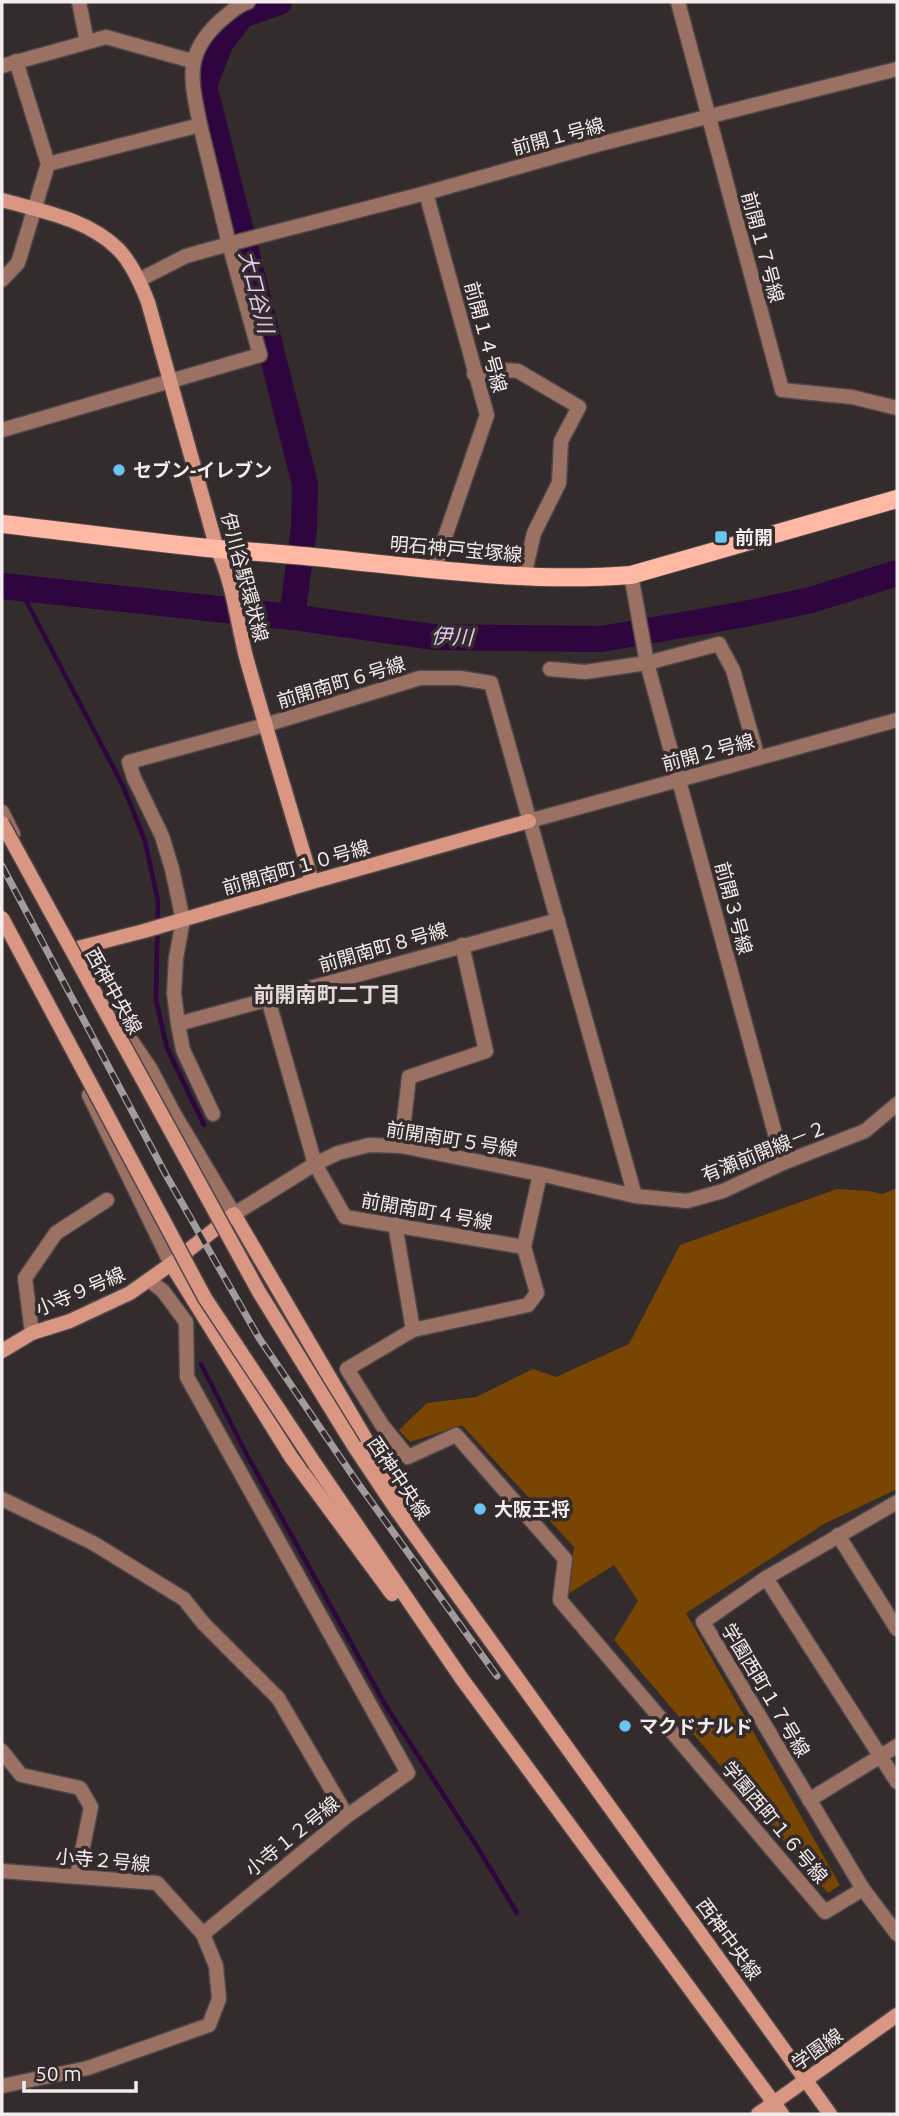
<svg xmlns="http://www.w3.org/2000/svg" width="899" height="2116" viewBox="0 0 899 2116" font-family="Ubuntu,'Noto Sans JP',sans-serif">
	<rect width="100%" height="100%" fill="#342b2c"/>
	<!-- green -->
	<path fill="#784602" d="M897 1188V1489L824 1524 686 1613 840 1885 828 1893 614 1640 638 1601 614 1565 568 1594 574 1547 462 1425 410 1442 399 1430 427 1403 476 1397 533 1369 556 1377 629 1344 680 1245 837 1189 868 1191 883 1194Z"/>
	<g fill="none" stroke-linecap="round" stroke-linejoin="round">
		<!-- stream -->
		<g stroke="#2e053e" stroke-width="4.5">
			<path d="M20 589 123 786 145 841 158 901 156 1000 167 1048 204 1125"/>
			<path d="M201 1364 247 1455 386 1706 476 1845 517 1913"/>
		</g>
		<!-- river -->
		<g stroke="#2e053e" stroke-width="26">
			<path d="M279 2 242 15 220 44 204 86 305 484 304 528 292 617"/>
			<path d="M2 586 292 617 433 637 601 639 740 615 811 600 897 573"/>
		</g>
		<defs>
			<g id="street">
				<path d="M79 2 87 42"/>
				<path d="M678 2 782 390 852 397 897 408"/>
				<path d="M2 66 106 37 192 61"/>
				<path d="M200 125C191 80 183 54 221 20 230 13 237 5 248 2"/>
				<path d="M426 193 487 415 434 569"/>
				<path d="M2 280 18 263 48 164 16 61"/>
				<path d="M139 280 186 256 229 244 426 193 596 145 897 69"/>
				<path d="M474 374 504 370 518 371 579 407 561 441 559 483 534 533 524 576"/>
				<path d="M2 430 260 355 229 244 200 125 48 164"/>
				<path d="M631 575 647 663 783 1163"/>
				<path d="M550 669 585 672 647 663 719 644 733 670 758 758"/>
				<path d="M2 812 13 834"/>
				<path d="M529 821 897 720"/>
				<path d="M268 999 315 1164 345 1217 524 1247"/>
				<path d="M111 1011 150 1068 173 1112 234 1214 315 1164 338 1153 369 1145 401 1146 540 1174 635 1196 687 1201 723 1191 783 1163 865 1131 897 1104"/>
				<path d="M178 1024 558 920"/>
				<path d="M89 1095 171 1264"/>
				<path d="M213 1114 183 1050 178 1024 174 993 176 958 183 920 172 869 162 836 134 778 129 762 265 725 420 678H460L491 683 635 1196"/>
				<path d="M401 1146 409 1077 486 1051 462 945"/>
				<path d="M540 1174 524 1247 537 1293 528 1305 413 1330 347 1369 382 1425 408 1457 456 1435 565 1559 560 1600 825 1912 863 1889"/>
				<path d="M395 1224 413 1330"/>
				<path d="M149 1280 163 1291 186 1322 187 1377 408 1773 347 1816 203 1934"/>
				<path d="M32 1333 25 1278 56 1233 107 1200"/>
				<path d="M2 1499 93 1543 184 1599 203 1623 278 1698 347 1816"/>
				<path d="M897 1502 766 1578 703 1622 863 1889 897 1934"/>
				<path d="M838 1535 897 1629"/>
				<path d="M766 1578 897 1782"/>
				<path d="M2 1751 21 1775 80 1788 91 1807 77 1876"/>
				<path d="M809 1800 897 1746"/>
				<path d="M2 1871 157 1883 203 1934 216 1966 219 1999 209 2025 88 2068 2 2086"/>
			</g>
			<g id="secondary">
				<path d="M2 200C41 211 88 219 118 249 132 263 141 284 148 302L217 549C233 582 237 621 246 657 267 732 290 807 312 882"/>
				<path d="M74 949 144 931 312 882 529 821"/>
				<path d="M171 1264 291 1457 392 1594"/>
				<path d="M2 1351 32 1333 70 1321 130 1293 171 1264 234 1214 409 1513"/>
				<path d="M354 1446 398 1512 830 2114"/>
				<path d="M315 1464 462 1679 782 2114"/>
				<path d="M758 2114 897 2015"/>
			</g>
			<path id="primary" d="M2 524C74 532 146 542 218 549 257 552 296 555 334 559 432 569 532 583 631 575L897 499"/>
		</defs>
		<!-- street casing -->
		<use href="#street" stroke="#4f4647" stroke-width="17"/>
		<!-- secondary casing -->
		<use href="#secondary" stroke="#4f4647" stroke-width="17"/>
		<!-- primary casing -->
		<use href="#primary" stroke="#4f4647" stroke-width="20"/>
		<!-- street -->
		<use href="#street" stroke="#9b7164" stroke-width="14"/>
		<!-- secondary -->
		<use href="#secondary" stroke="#d99682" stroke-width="14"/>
		<!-- primary -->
		<use href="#primary" stroke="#feb8a3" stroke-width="18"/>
		<defs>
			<path id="rail" d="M2 866 166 1175 259 1338 357 1482 497 1676"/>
		</defs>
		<!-- rail casing -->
		<use href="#rail" stroke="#a29b9c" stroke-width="7"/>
		<!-- rail -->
		<use href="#rail" stroke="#342b2c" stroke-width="4.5" stroke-dasharray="13" stroke-linecap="butt"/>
		<defs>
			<g id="secondary-bridge">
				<path d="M2 823 259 1292 354 1446"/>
				<path d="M2 918 205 1298 315 1464"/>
			</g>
		</defs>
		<!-- secondary-bridge casing -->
		<use href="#secondary-bridge" stroke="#4f4647" stroke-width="17" stroke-linecap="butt"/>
		<!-- secondary-bridge -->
		<use href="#secondary-bridge" stroke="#d99682" stroke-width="14"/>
	</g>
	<!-- markers -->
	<g fill="#68c4f0" stroke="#342b2c" stroke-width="2.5">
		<circle cx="119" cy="470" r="7"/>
		<rect x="714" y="530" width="14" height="14" rx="3.5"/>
		<circle cx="480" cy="1509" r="7"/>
		<circle cx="625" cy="1726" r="7"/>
	</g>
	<g text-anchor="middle" stroke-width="7" stroke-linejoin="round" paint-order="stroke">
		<!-- street labels -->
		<g font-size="19" fill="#f3edee" stroke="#342b2c">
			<text transform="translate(558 136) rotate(-15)" y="7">前開１号線</text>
			<text transform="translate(763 247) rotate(75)" y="7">前開１７号線</text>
			<text transform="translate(486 337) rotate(75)" y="7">前開１４号線</text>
			<text transform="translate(456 549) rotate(5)" y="7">明石神戸宝塚線</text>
			<text transform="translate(245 577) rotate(75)" y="7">伊川谷駅環状線</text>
			<text transform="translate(341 682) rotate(-17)" y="7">前開南町６号線</text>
			<text transform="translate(708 752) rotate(-15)" y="7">前開２号線</text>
			<text transform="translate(296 867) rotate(-16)" y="7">前開南町１０号線</text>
			<text transform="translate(734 908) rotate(75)" y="7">前開３号線</text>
			<text transform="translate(383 947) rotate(-16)" y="7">前開南町８号線</text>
			<text transform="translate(114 991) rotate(61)" y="7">西神中央線</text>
			<text transform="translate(452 1139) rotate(9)" y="7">前開南町５号線</text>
			<text transform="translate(764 1151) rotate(-22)" y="7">有瀬前開線－２</text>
			<text transform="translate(427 1211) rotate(10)" y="7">前開南町４号線</text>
			<text transform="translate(80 1291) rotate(-23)" y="7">小寺９号線</text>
			<text transform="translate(399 1478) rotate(56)" y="7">西神中央線</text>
			<text transform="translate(766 1690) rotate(59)" y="7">学園西町１７号線</text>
			<text transform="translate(775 1822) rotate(50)" y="7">学園西町１６号線</text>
			<text transform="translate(292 1836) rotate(-39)" y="7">小寺１２号線</text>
			<text transform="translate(103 1860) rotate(5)" y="7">小寺２号線</text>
			<text transform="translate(729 1939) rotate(54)" y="7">西神中央線</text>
			<text transform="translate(817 2049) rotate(-35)" y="7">学園線</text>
		</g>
		<!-- poi labels -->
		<g font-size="19" font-weight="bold" fill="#f3edee" stroke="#342b2c" text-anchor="start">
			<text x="133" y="477">セブン-イレブン</text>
			<text x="735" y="544">前開</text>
			<text x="494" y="1516">大阪王将</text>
			<text x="639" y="1733">マクドナルド</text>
		</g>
		<!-- water labels -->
		<g font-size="21" font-style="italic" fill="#e4c9f2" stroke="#342b2c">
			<text transform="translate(256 292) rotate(76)" y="7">大口谷川</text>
			<text transform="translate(452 637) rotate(2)" y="7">伊川</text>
		</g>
		<!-- neighbourhood labels -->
		<g font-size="21" font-weight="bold" fill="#e4d8d9" stroke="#342b2c">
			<text x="327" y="1002">前開南町二丁目</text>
		</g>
	</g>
	<!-- border -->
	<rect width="899" height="2116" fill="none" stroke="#f3edee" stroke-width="7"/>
	<!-- scale -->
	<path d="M24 2081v10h112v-10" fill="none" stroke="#f3edee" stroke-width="3.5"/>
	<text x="35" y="2081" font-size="21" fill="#f3edee" stroke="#342b2c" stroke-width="5" paint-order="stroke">50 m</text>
</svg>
